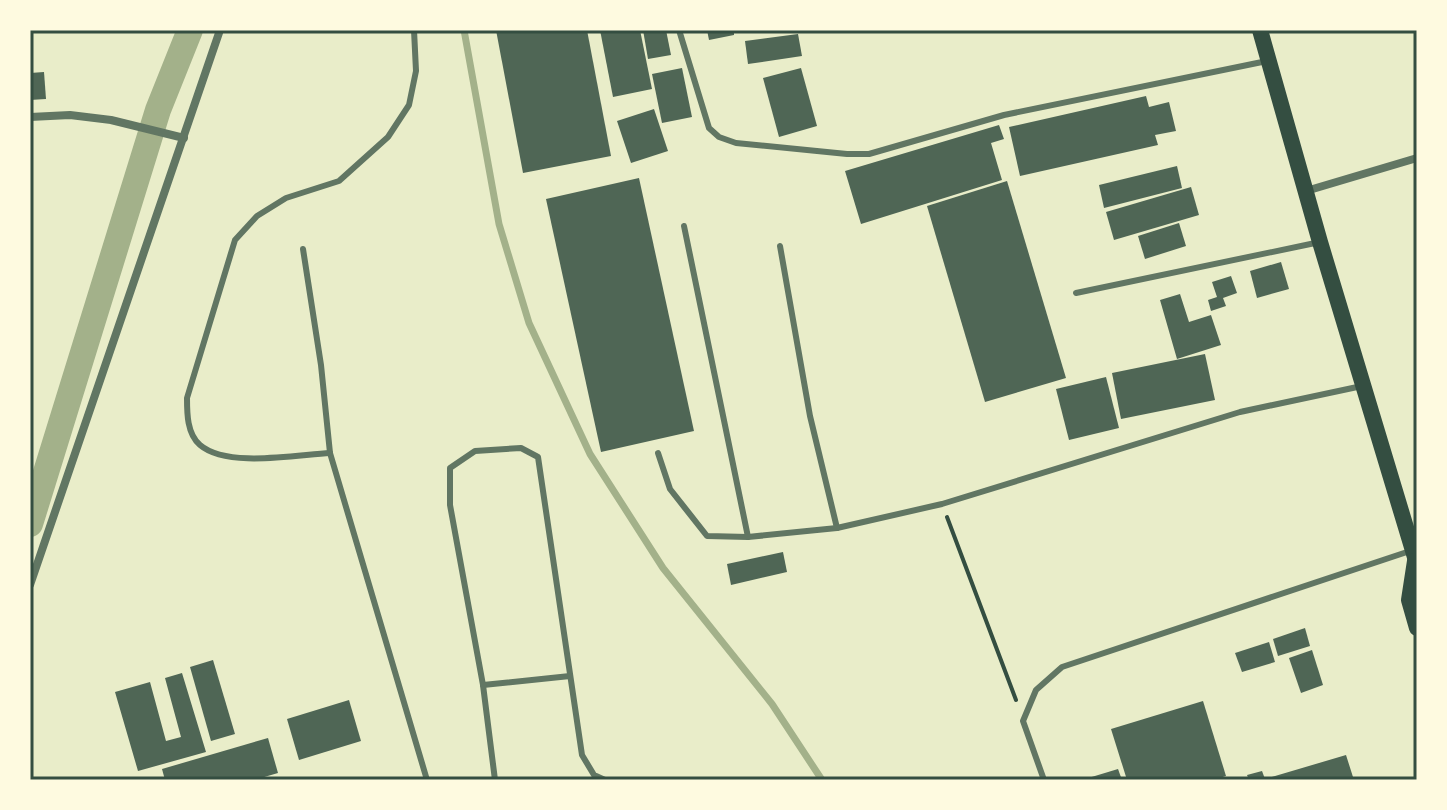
<svg xmlns="http://www.w3.org/2000/svg" width="1447" height="810" viewBox="0 0 1447 810" font-family="Arial,sans-serif">
	<rect width="100%" height="100%" fill="#e9edc9"/>
	<g fill="none" stroke-linecap="round" stroke-linejoin="round">
		<!-- stream -->
		<path stroke="#a3b18a" stroke-width="7" d="M464 30 499 224 529 323 590 454 663 568 772 704 822 780"/>
		<!-- canal -->
		<path stroke="#a3b18a" stroke-width="26" d="M30 524 158 110 190 30"/>
	</g>
	<!-- building -->
	<g fill="#4f6655">
		<path d="M496 30H587L611 156 523 173Z"/>
		<path d="M600 30H640L652 89 613 97Z"/>
		<path d="M643 30H666L671 55 648 59Z"/>
		<path d="M707 30H734V35L709 40Z"/>
		<path d="M798 34 802 56 748 64 745 41Z"/>
		<path d="M682 68 692 117 662 123 652 74Z"/>
		<path d="M801 68 817 126 779 137 763 78Z"/>
		<path d="M44 72 46 99 30 100V73Z"/>
		<path d="M1146 96 1149 107 1169 102 1176 131 1155 135 1158 145 1020 176 1009 127Z"/>
		<path d="M654 109 668 151 631 163 617 121Z"/>
		<path d="M999 125 1004 139 991 143 1002 180 861 224 845 171Z"/>
		<path d="M1177 166 1182 188 1104 208 1099 185Z"/>
		<path d="M639 178 694 431 601 452 546 199Z"/>
		<path d="M1007 181 1066 378 985 402 927 206Z"/>
		<path d="M1191 187 1199 215 1114 240 1106 212Z"/>
		<path d="M1179 223 1186 246 1145 259 1138 236Z"/>
		<path d="M1281 262 1289 289 1257 298 1250 271Z"/>
		<path d="M1231 276 1237 293 1223 298 1226 306 1211 311 1208 300 1217 297 1212 282Z"/>
		<path d="M1180 294 1189 322 1211 315 1221 345 1177 359 1160 300Z"/>
		<path d="M1205 354 1215 400 1121 419 1112 373Z"/>
		<path d="M1106 377 1119 428 1069 440 1056 389Z"/>
		<path d="M783 552 787 572 731 585 727 564Z"/>
		<path d="M1305 628 1310 646 1278 656 1273 639Z"/>
		<path d="M1269 642 1275 662 1242 672 1235 653Z"/>
		<path d="M1312 650 1323 685 1301 693 1289 658Z"/>
		<path d="M213 660 235 734 211 741 190 667Z"/>
		<path d="M182 673 206 752 138 771 115 692 150 682 166 741 181 737 165 678Z"/>
		<path d="M349 700 361 741 299 760 287 719Z"/>
		<path d="M1203 701 1226 776 1213 780H1127L1111 729Z"/>
		<path d="M268 738 278 773 254 780H165L162 769Z"/>
		<path d="M1346 755 1353 777 1343 780H1249L1247 775 1262 771 1265 779Z"/>
		<path d="M1118 769 1122 780H1086L1085 779Z"/>
	</g>
	<g fill="none" stroke-linecap="round" stroke-linejoin="round">
		<!-- path -->
		<path stroke="#344e41" stroke-width="4" d="M947 517 1016 700"/>
		<!-- service -->
		<g stroke="#617663" stroke-width="6">
			<path d="M679 30 709 128 719 137 736 143 847 154H869L1004 115 1267 61"/>
			<path d="M684 226 748 537"/>
			<path d="M780 246 810 416 837 528 942 504 1240 412 1362 386"/>
			<path d="M303 249 321 365 330 453 427 780"/>
			<path d="M1076 293 1320 242"/>
			<path d="M330 453C295 455 227 468 200 445 187 434 187 413 187 398L235 240 257 216 286 198 339 181 388 137 409 105 416 71 414 30"/>
			<path d="M658 453 670 489 707 536 748 537 837 528"/>
			<path d="M483 685 570 676"/>
			<path d="M495 780 483 685 450 505V468L475 451 521 448 538 457 582 755 594 775 605 780"/>
			<path d="M1044 780 1023 721 1036 690 1062 667 1413 550"/>
		</g>
		<!-- minor -->
		<g stroke="#617663" stroke-width="8">
			<path d="M30 117 70 115 111 120 184 138"/>
			<path d="M1306 191 1417 158"/>
			<path d="M30 585 220 30"/>
		</g>
		<!-- secondary -->
		<g stroke="#344e41" stroke-width="16">
			<path d="M1260 30 1320 242 1417 564"/>
			<path d="M1415 561 1409 600 1417 628"/>
		</g>
	</g>
	<!-- border -->
	<rect width="1447" height="810" fill="none" stroke="#fefae0" stroke-width="64"/>
	<rect x="32" y="32" width="1383" height="746" fill="none" stroke="#344e41" stroke-width="3"/>
</svg>
